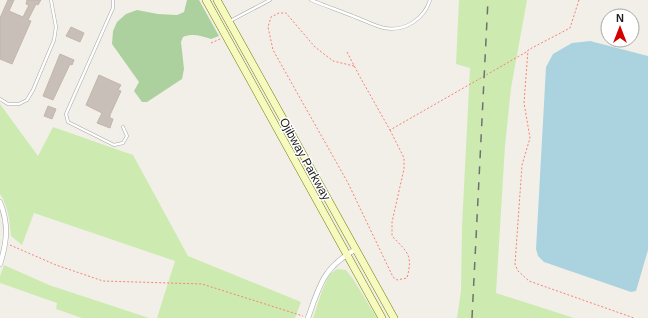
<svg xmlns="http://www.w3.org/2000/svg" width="648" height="318" viewBox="0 0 648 318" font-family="Arial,sans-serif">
	<rect width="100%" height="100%" fill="#f2efe9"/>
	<!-- grass -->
	<g fill="#cdebb0">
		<path d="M459 0H527L511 88 505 146 496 293 574 318H457L461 291 462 226 470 68 456 64Z"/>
		<path d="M0 104 38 156 53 127 133 155 188 256 301 302 295 318H157L175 261 34 213 22 245 11 236C10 223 8 205 0 194Z"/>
		<path d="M4 265 49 285 149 318H82L56 309 57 303 0 283V276Z"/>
		<path d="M337 269 346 270 353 279 377 318H313L322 291 329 275Z"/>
	</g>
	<!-- forest -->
	<path fill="#add19e" d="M187 0H199L219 36 211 39C201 36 193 33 183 37L181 42 184 69 182 79 147 102H142L134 91 139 82 112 44 113 31 117 22 126 14 137 10 158 14 177 15 184 12Z"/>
	<!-- water -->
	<path fill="#aad3df" d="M590 41 648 56V250L636 291 631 292 544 262 538 256 536 249 546 67 553 54 572 43Z"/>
	<!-- building -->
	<g fill="#c7bfb8" stroke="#c4b6ab">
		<path d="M8 0H14L9 11 23 17 29 5 26 4 27 0H41L38 5 36 4 28 20 31 21 12 64 0 59V18Z"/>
		<path d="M71 27 84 33 80 42 66 36Z"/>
		<path d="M60 54 74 60 72 65 70 64 53 100 43 96Z"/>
		<path d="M99 75 121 85 118 90 121 91 110 115V118L113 119 110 128 97 123 102 113 86 105Z"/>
		<path d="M48 106 56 109 52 119 44 116Z"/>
	</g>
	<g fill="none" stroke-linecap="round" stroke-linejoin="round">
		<defs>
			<g id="service">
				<path d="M113 0V8L66 114 68 122 114 145 123 143 127 136 123 127"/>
				<path d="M311 0C326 6 340 11 355 17 364 20 374 26 384 28 405 32 424 19 430 0"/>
				<path d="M230 21 270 0"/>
				<path d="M0 99 8 104H19L27 100 33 90 54 40 56 27 51 0"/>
			</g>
			<g id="minor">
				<path d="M0 202C9 224 7 242 0 264"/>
				<path d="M308 318C320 284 323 268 356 249"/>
			</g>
			<g id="secondary">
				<path d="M206 0 382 318"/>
				<path d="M217 0 394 318"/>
			</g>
		</defs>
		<!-- service casing -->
		<use href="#service" stroke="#a9a9a9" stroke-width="3.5"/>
		<!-- minor casing -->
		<use href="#minor" stroke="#a9a9a9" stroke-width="5.5"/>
		<!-- secondary casing -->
		<use href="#secondary" stroke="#707d05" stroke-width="8"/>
		<!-- path -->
		<g stroke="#fa8072" stroke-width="1" stroke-dasharray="2 2" stroke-linecap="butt">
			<path d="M579 0 570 28 528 50 524 103 530 138 522 165 515 264 518 271 529 281 634 318"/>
			<path d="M211 43 220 39"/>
			<path d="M347 52 360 77 390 130 528 51"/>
			<path d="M354 66 333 61 315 47 286 13H279L271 17 268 27 273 50 348 183 393 277 397 280 407 278C413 255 408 253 392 236V222L404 169V158L390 130"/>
			<path d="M10 245 56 265 103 281 202 284 303 316"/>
		</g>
		<!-- service -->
		<use href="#service" stroke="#fff" stroke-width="2.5"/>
		<!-- minor -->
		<use href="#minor" stroke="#fff" stroke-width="4.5"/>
		<!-- secondary -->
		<use href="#secondary" stroke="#f7fabf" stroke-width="7"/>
		<!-- rail -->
		<path stroke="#707070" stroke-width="1.5" stroke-dasharray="8 8" stroke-linecap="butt" d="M472 318 488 0"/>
	</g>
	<g text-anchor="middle" stroke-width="3" stroke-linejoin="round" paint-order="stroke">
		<!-- street labels -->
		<g font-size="12" fill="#222" stroke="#fff">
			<text transform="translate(305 159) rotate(61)" y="4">Ojibway Parkway</text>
		</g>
	</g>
	<!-- north arrow -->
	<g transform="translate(620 28)"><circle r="19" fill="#ffffff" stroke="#a7a7a7"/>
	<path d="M0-3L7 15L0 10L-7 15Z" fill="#d40000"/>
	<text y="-6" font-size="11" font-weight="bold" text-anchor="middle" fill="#222222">N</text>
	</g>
</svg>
